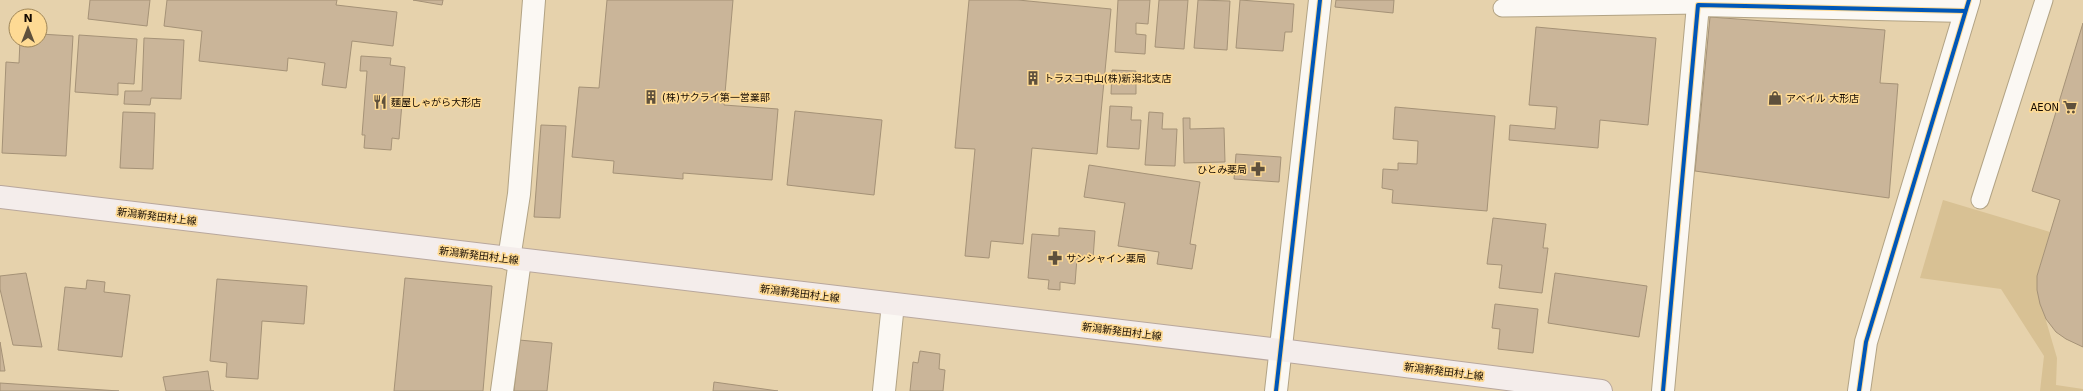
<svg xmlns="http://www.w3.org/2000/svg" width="2083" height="391" viewBox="0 0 2083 391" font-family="'DejaVu Sans','Noto Sans JP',sans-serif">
	<rect width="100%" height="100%" fill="#e6d2ac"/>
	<!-- green -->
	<path fill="#d8c194" d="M1943 200 2050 232 2037 276V290L2057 358 2056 385 2083 389V391H2040L2044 356 2001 289 1920 278Z"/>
	<!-- building -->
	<g fill="#cab599" stroke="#a59277">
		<path d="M90 0H150L147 26 88 19Z"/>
		<path d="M167 0H337L336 5 397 12 393 46 352 41 346 88 322 85 325 63 288 58 287 71 199 61 202 31 164 26Z"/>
		<path d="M413 0H443L442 5Z"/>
		<path d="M607 0H733L724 105 778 109 772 180 683 173V179L613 173 614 161 572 157 579 87 599 88Z"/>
		<path d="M969 0H1018L1111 9 1097 154 1032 148 1023 244 991 241 989 258 965 256 975 149 955 148Z"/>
		<path d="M1118 0H1150L1148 24 1136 23V34L1146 35 1145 54 1115 52Z"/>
		<path d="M1159 0H1188L1184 49 1155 47Z"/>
		<path d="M1198 0 1230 1 1227 50 1194 48Z"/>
		<path d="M1240 0 1294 4 1292 32H1285L1283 51 1236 48Z"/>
		<path d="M1336 0H1394L1393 13 1335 7Z"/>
		<path d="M1710 17 1885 30 1880 83 1898 84 1889 198 1695 171Z"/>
		<path d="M2083 23V347L2066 339 2056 332 2046 319 2040 304 2037 290V276L2060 200 2032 191Z"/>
		<path d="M1536 27 1656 38 1648 125 1600 120 1598 148 1509 140 1510 125 1555 129 1557 107 1529 105Z"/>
		<path d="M40 34 73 36 66 156 2 153 6 62 19 63 20 40H40Z"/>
		<path d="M79 35 137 39 134 84 118 83V95L75 92Z"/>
		<path d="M144 38 184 40 181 99 151 98 150 105 124 104 125 91H142Z"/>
		<path d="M361 56 391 58 390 65 405 67 399 139 392 138 391 150 364 148 365 135H362L367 71H360Z"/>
		<path d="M1112 70 1136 71V94H1111Z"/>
		<path d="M1110 106 1132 107 1131 120H1141L1139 149 1107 147Z"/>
		<path d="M1395 107 1495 116 1487 211 1392 203 1393 190 1382 188 1383 169 1398 170V163L1417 164 1418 141 1393 139Z"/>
		<path d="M795 111 882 120 874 195 787 185Z"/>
		<path d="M123 112 155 113 153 169 120 168Z"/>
		<path d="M1149 112 1163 113 1162 129H1177L1175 166 1145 165Z"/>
		<path d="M1183 118H1190V129L1224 128 1225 162 1184 163Z"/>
		<path d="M541 125 566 126 560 218 534 217Z"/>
		<path d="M1236 154 1281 157 1279 182 1234 179Z"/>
		<path d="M1089 165 1200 182 1190 244 1196 245 1192 269 1157 264 1159 252 1118 246 1125 203 1084 197Z"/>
		<path d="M1493 218 1546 224 1543 248H1548L1542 293 1499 288 1502 265 1487 264Z"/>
		<path d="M1059 228 1095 231 1093 259 1077 258 1075 284 1060 282V290L1048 289 1049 280 1028 278 1032 234 1059 236Z"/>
		<path d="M26 273 42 347 13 345 0 289V276Z"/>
		<path d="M1555 273 1647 286 1639 337 1548 323Z"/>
		<path d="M405 278 492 286 483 391H394Z"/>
		<path d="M217 279 307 286 304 324 262 321 258 379 226 377 227 363 210 361Z"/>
		<path d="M87 280 105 282 104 292 130 295 122 357 58 350 65 287 86 289Z"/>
		<path d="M1495 304 1538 309 1533 353 1498 349 1500 329 1492 328Z"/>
		<path d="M519 340 552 343 547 391H514Z"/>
		<path d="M0 342 5 371H0Z"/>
		<path d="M920 351 940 354 939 369 945 370 943 391H910L913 362 918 363Z"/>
		<path d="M208 371 211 391H214H166L163 377Z"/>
		<path d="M714 382 778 391H713Z"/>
		<path d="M0 383 119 391H0Z"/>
	</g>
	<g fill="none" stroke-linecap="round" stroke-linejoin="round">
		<defs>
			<g id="service">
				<path d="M1502 8 1698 5"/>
				<path d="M1980 200 2044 0"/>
			</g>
			<g id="minor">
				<path d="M509 259 519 194 534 0"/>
				<path d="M502 391 520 260"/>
				<path d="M884 391 893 304"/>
				<path d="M1276 391 1320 0"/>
				<path d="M1663 391 1698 5 1965 11"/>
			</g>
			<path id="tertiary" d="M1859 391 1866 342 1969 0"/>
			<path id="primary" d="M0 197 1280 350 1601 391"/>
		</defs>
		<!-- service casing -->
		<use href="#service" stroke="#b2a384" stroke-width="19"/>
		<!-- minor casing -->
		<use href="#minor" stroke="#b2a384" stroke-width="24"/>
		<!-- tertiary casing -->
		<use href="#tertiary" stroke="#b2a384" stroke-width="24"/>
		<!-- primary casing -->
		<use href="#primary" stroke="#b8a79d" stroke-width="24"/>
		<!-- service -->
		<use href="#service" stroke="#fbf8f3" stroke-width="17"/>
		<!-- minor -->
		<use href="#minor" stroke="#fbf8f3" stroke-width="22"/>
		<!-- tertiary -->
		<use href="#tertiary" stroke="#fbf8f3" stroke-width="22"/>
		<!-- primary -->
		<use href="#primary" stroke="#f4edeb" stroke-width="22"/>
		<defs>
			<g id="cycleway">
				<path d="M1276 391 1320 0"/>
				<path d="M1663 391 1698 5 1965 11"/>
				<path d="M1859 391 1866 342 1969 0"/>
			</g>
		</defs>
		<!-- cycleway casing -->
		<use href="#cycleway" stroke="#feda94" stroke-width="6"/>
		<!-- cycleway -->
		<use href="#cycleway" stroke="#0057b8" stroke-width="4"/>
	</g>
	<!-- icons -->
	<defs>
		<symbol id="building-bare" viewBox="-9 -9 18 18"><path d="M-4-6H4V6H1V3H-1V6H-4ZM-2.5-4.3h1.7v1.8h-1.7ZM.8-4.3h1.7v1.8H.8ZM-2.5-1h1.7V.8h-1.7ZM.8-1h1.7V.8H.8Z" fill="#5e503c" stroke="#feda94" stroke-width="2.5" paint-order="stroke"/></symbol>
		<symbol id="shop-bare" viewBox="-9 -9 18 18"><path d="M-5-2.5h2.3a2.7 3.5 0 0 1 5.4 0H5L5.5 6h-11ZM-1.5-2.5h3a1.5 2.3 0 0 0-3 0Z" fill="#5e503c" stroke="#feda94" stroke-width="2.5" paint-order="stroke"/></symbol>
		<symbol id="restaurant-bare" viewBox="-9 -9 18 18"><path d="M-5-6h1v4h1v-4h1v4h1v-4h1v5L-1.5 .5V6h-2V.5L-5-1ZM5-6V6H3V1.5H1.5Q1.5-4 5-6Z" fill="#5e503c" stroke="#feda94" stroke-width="2.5" paint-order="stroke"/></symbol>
		<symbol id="supermarket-bare" viewBox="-9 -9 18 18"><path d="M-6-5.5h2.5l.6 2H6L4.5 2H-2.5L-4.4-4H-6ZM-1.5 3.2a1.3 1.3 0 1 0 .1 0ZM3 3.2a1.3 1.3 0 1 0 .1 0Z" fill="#5e503c" stroke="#feda94" stroke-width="2.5" paint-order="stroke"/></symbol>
		<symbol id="pharmacy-bare" viewBox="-9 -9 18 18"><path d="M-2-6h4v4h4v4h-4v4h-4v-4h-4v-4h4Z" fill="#5e503c" stroke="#feda94" stroke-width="2.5" paint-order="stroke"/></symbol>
	</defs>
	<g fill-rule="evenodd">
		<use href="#building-bare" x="1023" y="68" width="20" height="20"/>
		<use href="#building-bare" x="641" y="87" width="20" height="20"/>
		<use href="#shop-bare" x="1765" y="88" width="20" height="20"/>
		<use href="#restaurant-bare" x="370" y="92" width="20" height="20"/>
		<use href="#supermarket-bare" x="2060" y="97" width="20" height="20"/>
		<use href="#pharmacy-bare" x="1248" y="159" width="20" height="20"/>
		<use href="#pharmacy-bare" x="1045" y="248" width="20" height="20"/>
	</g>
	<g text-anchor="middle" stroke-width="3.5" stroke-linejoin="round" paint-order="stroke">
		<!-- poi labels -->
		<g font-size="10" fill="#140a00" stroke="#feda94" text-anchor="start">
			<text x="1044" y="82">トラスコ中山(株)新潟北支店</text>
			<text x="662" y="101">(株)サクライ第一営業部</text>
			<text x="1786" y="102">アベイル 大形店</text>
			<text x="391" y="106">麵屋しゃがら大形店</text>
			<text x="2059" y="111" text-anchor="end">AEON</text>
			<text x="1247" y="173" text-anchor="end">ひとみ薬局</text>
			<text x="1066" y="262">サンシャイン薬局</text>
		</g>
		<!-- street labels -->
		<g font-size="10" fill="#140a00" stroke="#feda94">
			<text transform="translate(157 216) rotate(7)" y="4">新潟新発田村上線</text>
			<text transform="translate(479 255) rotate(7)" y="4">新潟新発田村上線</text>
			<text transform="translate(800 293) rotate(7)" y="4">新潟新発田村上線</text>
			<text transform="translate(1122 331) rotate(7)" y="4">新潟新発田村上線</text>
			<text transform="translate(1444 371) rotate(7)" y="4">新潟新発田村上線</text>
		</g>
	</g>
	<!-- north arrow -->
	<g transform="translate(28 28)"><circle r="19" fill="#feda94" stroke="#a08759"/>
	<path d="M0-3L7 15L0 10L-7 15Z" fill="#5e503c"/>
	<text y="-6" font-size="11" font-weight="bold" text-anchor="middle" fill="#140a00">N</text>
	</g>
</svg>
